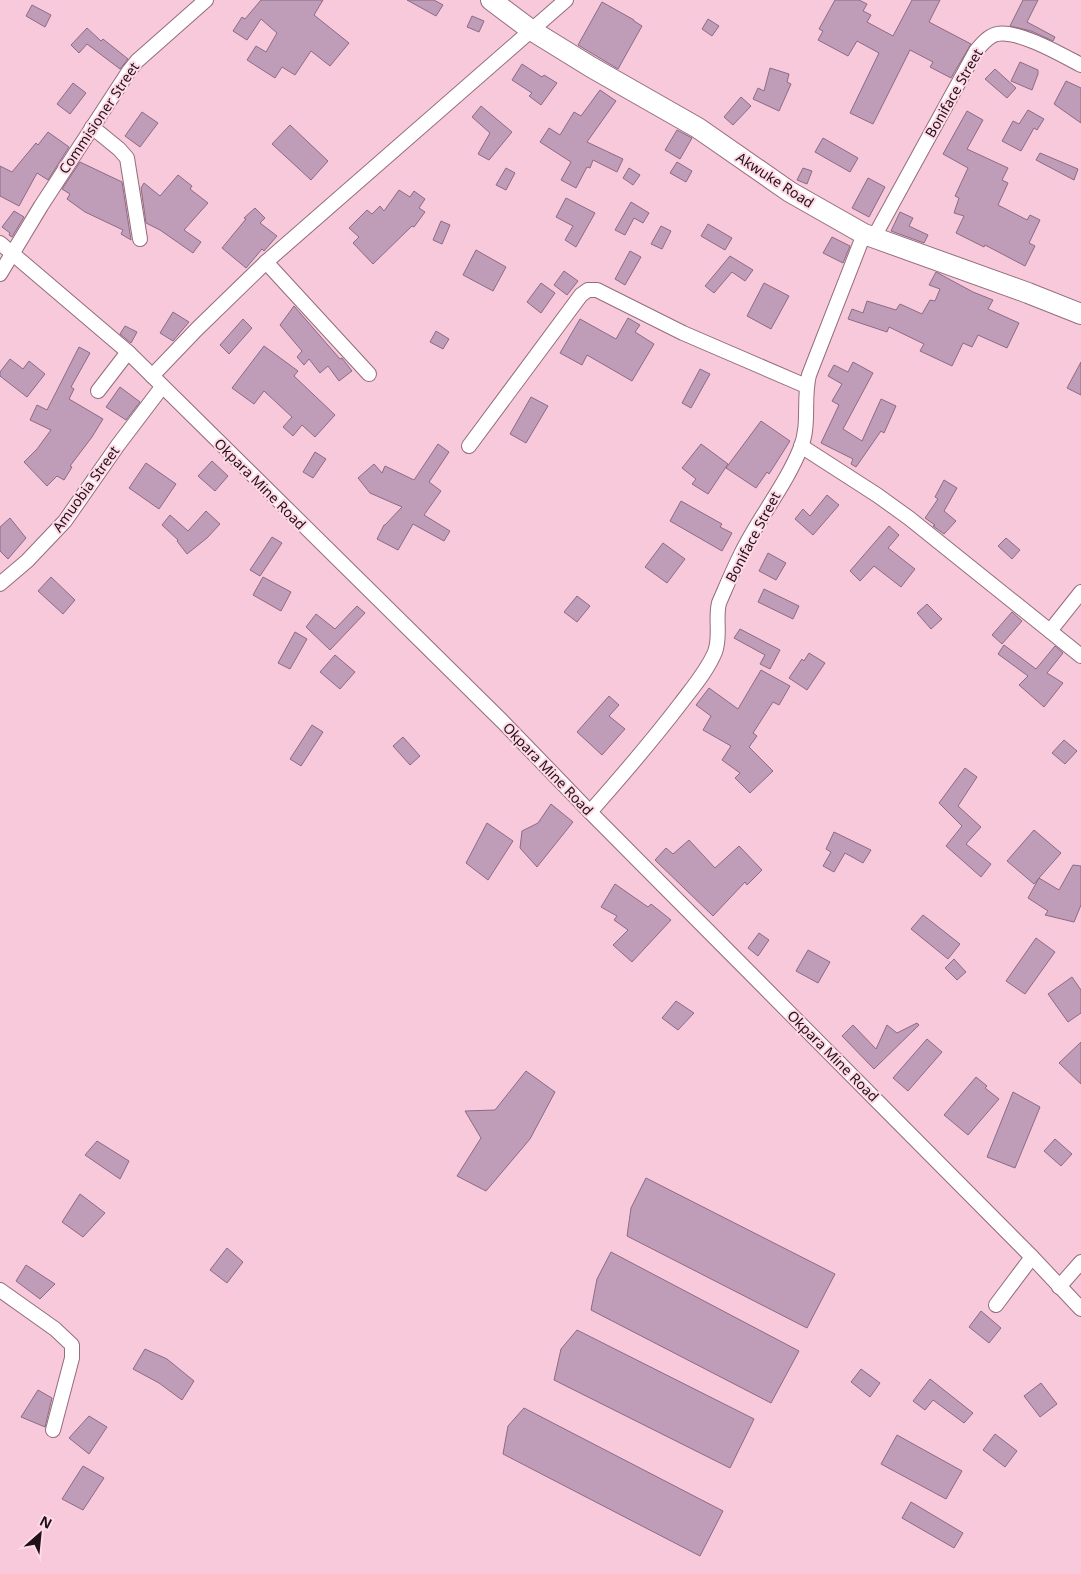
<svg xmlns="http://www.w3.org/2000/svg" width="1081" height="1574" viewBox="0 0 1081 1574" font-family="'Noto Sans',sans-serif">
	<rect width="100%" height="100%" fill="#f7c9da"/>
	<!-- building -->
	<g fill="#bf9cb7" stroke="#8d6b85">
		<path d="M261 0H323L314 15 349 43 330 66 311 51 295 75 282 67 275 78 247 60 256 46 266 52 277 33 261 19 247 40 233 31 242 17 245 19Z"/>
		<path d="M407 0H434L443 5 436 16Z"/>
		<path d="M835 0H859L867 4 863 11 871 15 867 22 893 36 912 0H940L929 22 971 44 951 78 930 67 933 62 910 50 873 124 850 113 879 53 857 41 848 56 818 40 823 31 819 29Z"/>
		<path d="M1023 0H1038L1027 22 1055 37 1053 41 1031 31 1010 26Z"/>
		<path d="M602 2 634 20V21L642 26 618 69 578 45Z"/>
		<path d="M32 5 51 15 45 27 26 16Z"/>
		<path d="M472 16 484 21 479 32 467 27Z"/>
		<path d="M708 19 719 26 712 36 702 29Z"/>
		<path d="M87 28 101 41 103 39 128 59 120 69 87 44 79 53 71 45Z"/>
		<path d="M1020 62 1038 70V74L1032 90 1011 81Z"/>
		<path d="M522 64 542 77 544 75 557 83 541 105 529 96 532 93 512 80Z"/>
		<path d="M770 68 789 74 787 82 791 84 779 111 753 99 758 88 764 91Z"/>
		<path d="M995 69 1016 88 1007 98 985 79Z"/>
		<path d="M1066 81 1081 88V123L1054 104Z"/>
		<path d="M73 83 86 93 70 114 57 104Z"/>
		<path d="M600 90 616 101 587 142 623 159 617 172 593 160 590 168 587 167 576 188 561 180 571 162 540 142 549 128 560 135 574 112 581 116Z"/>
		<path d="M741 97 751 106 733 125 724 117Z"/>
		<path d="M481 106 512 132 489 160 478 154 490 133 472 117Z"/>
		<path d="M1028 110 1044 119 1037 130 1034 128 1021 151 1002 141 1013 121 1019 124Z"/>
		<path d="M967 111 983 120 967 149 1008 168 1002 180 1008 183 998 205 1027 220 1030 215 1040 220 1029 243 1035 246 1025 266 985 245 984 247 956 233 964 216 954 213 959 198 955 196 968 168 943 154Z"/>
		<path d="M142 112 158 123 140 147 125 136Z"/>
		<path d="M290 125 328 161 311 180 272 144Z"/>
		<path d="M677 130 692 138 680 159 665 150Z"/>
		<path d="M48 132 69 147 48 180 37 173 19 206 0 196V166L12 172 36 143 38 145Z"/>
		<path d="M823 138 858 158 850 172 815 152Z"/>
		<path d="M1040 153 1078 169 1074 180 1036 160Z"/>
		<path d="M80 162 122 182 131 240 121 234 123 230 85 212 67 199 70 194 62 189Z"/>
		<path d="M677 162 692 171 686 182 670 173Z"/>
		<path d="M506 168 515 173 506 190 496 185Z"/>
		<path d="M629 168 640 175 633 185 623 178Z"/>
		<path d="M803 168 812 171 807 184 797 180Z"/>
		<path d="M178 175 192 186 190 189 208 203 184 230 201 242 193 253 160 230 146 223 141 188 144 183 160 196Z"/>
		<path d="M868 178 885 187 869 217 852 208Z"/>
		<path d="M399 190 410 197 414 191 425 199 419 208 425 212 414 227 412 226 373 264 353 243 359 237 349 228 367 210 372 214 380 206 384 211Z"/>
		<path d="M566 198 595 213 576 247 565 240 573 226 556 217Z"/>
		<path d="M631 202 649 213 643 223 634 218 625 235 615 230Z"/>
		<path d="M255 208 265 218 260 223 277 236 264 251 262 249 246 268 222 248 246 219 244 218Z"/>
		<path d="M14 211 24 217 12 237 9 235 10 233 2 227Z"/>
		<path d="M900 212 913 218 909 226 928 235 924 243 891 231Z"/>
		<path d="M441 221 450 225 442 244 433 240Z"/>
		<path d="M708 224 732 238 725 250 701 236Z"/>
		<path d="M661 226 671 231 662 249 651 244Z"/>
		<path d="M832 237 850 246 843 263 823 253Z"/>
		<path d="M476 250 506 267 493 291 463 275Z"/>
		<path d="M630 251 641 257 625 285 615 279Z"/>
		<path d="M730 256 753 270 745 281 732 272 714 293 705 286Z"/>
		<path d="M564 271 578 281 567 295 554 285Z"/>
		<path d="M936 272 973 292 993 300 988 309 1019 323 1007 348 978 335 972 347 963 343 952 366 920 351 924 344 889 327 887 332 848 319 852 309 863 313 867 301 896 310 900 304 922 314 930 300 935 301 940 289 929 285Z"/>
		<path d="M541 283 555 293 541 313 527 302Z"/>
		<path d="M764 283 789 296 771 329 747 316Z"/>
		<path d="M294 306 340 359 342 358 352 371 339 381 328 366 320 373 309 359 304 365 297 357 302 351 280 325Z"/>
		<path d="M173 312 189 322 173 341 160 333Z"/>
		<path d="M628 318 640 325 635 332 654 344 632 381 587 355 582 365 560 353 580 319 616 339Z"/>
		<path d="M243 319 252 328 229 354 220 345Z"/>
		<path d="M125 326 137 332 131 343 120 334Z"/>
		<path d="M436 331 449 339 443 349 430 342Z"/>
		<path d="M264 346 298 371 294 376 335 415 315 437 302 425 293 436 283 427 292 417 264 391 254 404 232 388Z"/>
		<path d="M79 347 90 353 71 387 74 389 69 399 103 419 92 437 70 466 72 467 64 480 57 476 47 486 24 462 37 449 51 430 30 420 37 405 47 410Z"/>
		<path d="M10 359 23 369 29 361 45 374 27 397 0 376V372Z"/>
		<path d="M853 362 873 373 843 429 862 441 881 399 896 406 884 433 881 431 856 467 851 464 853 459 821 443 839 405 832 401 842 384 828 376 834 365 848 372Z"/>
		<path d="M1081 362V395L1067 388Z"/>
		<path d="M700 369 710 374 691 408 682 403Z"/>
		<path d="M120 387 140 402 126 420 106 407Z"/>
		<path d="M531 397 548 406 526 443 510 434Z"/>
		<path d="M761 421 790 441 769 474 767 472 756 488 726 468Z"/>
		<path d="M438 444 449 452 429 482 441 491 424 515 450 531 444 541 413 524 398 550 377 539 384 525H385L402 507 370 493 358 478 374 464 382 473 385 466 414 480Z"/>
		<path d="M701 444 728 464 708 494 692 484 696 479 682 468Z"/>
		<path d="M315 452 326 459 313 478 303 472Z"/>
		<path d="M212 461 228 476 215 491 198 476Z"/>
		<path d="M146 463 176 484 159 509 129 488Z"/>
		<path d="M944 480 957 488 944 511 956 521 944 534 933 526 935 525 925 518 938 499 935 497Z"/>
		<path d="M827 495 839 505 813 535 795 519 803 509 810 516Z"/>
		<path d="M681 501 722 524 720 527 732 533 722 551 670 521Z"/>
		<path d="M206 511 220 524 207 538 187 554 177 541 178 540 162 525 170 515 188 531Z"/>
		<path d="M10 518 26 538 8 559 0 551V527Z"/>
		<path d="M889 526 899 535 888 548 915 569 901 587 874 566 860 581 850 571Z"/>
		<path d="M272 537 282 543 260 576 250 570Z"/>
		<path d="M1006 538 1020 550 1012 559 998 546Z"/>
		<path d="M663 543 685 559 667 583 645 567Z"/>
		<path d="M768 553 786 563 776 580 759 571Z"/>
		<path d="M51 577 75 600 63 614 38 591Z"/>
		<path d="M263 577 291 592 281 611 253 595Z"/>
		<path d="M764 589 799 606 793 619 758 602Z"/>
		<path d="M577 596 590 606 577 622 564 612Z"/>
		<path d="M927 604 942 619 931 629 917 613Z"/>
		<path d="M357 606 365 613 330 650 306 627 316 614 335 629Z"/>
		<path d="M1012 612 1022 621 1002 644 992 635Z"/>
		<path d="M740 629 780 650 770 669 760 664 765 655 734 638Z"/>
		<path d="M295 632 307 639 290 669 278 663Z"/>
		<path d="M1004 645 1036 669 1055 646 1063 653 1047 673 1063 683 1044 707 1019 685 1028 676 998 654Z"/>
		<path d="M809 653 825 663 807 690 789 678 802 659 804 661Z"/>
		<path d="M335 655 355 672 340 689 320 672Z"/>
		<path d="M761 670 790 686 779 705 773 702 753 733 757 736 749 747 773 771 750 793 735 778 740 773 722 760 731 746 703 730 711 716 696 705 709 688 738 709Z"/>
		<path d="M609 696 619 705 609 716 625 729 602 755 577 732Z"/>
		<path d="M312 725 323 732 301 766 290 759Z"/>
		<path d="M403 737 420 756 410 765 393 746Z"/>
		<path d="M1064 740 1077 751 1065 764 1052 753Z"/>
		<path d="M965 768 977 777 958 806 981 827 966 844 991 864 981 877 946 846 962 826 939 803Z"/>
		<path d="M551 804 573 822 537 867 520 848 522 831 538 823Z"/>
		<path d="M487 823 513 841 488 880 466 863Z"/>
		<path d="M1034 830 1061 853 1039 878 1059 890 1073 865 1081 866V905L1074 922 1045 915 1048 911 1028 898 1039 878 1034 884 1007 861Z"/>
		<path d="M834 832 871 850 863 863 845 853 834 872 823 866 831 852 826 849Z"/>
		<path d="M689 840 715 868 739 846 762 870 747 885 745 882 713 916 655 860 666 848 673 854Z"/>
		<path d="M615 884 648 907 651 904 671 920 632 962 613 945 628 930 614 920 617 916 601 907Z"/>
		<path d="M923 915 960 944 948 959 911 929Z"/>
		<path d="M759 933 769 940 758 956 748 948Z"/>
		<path d="M1036 938 1055 952 1025 994 1006 981Z"/>
		<path d="M808 950 830 962 818 983 796 971Z"/>
		<path d="M954 959 966 972 957 980 945 968Z"/>
		<path d="M1072 977 1081 990V1013L1068 1022 1048 994Z"/>
		<path d="M676 1001 694 1013 678 1030 662 1018Z"/>
		<path d="M917 1023 919 1025 874 1069 842 1036 853 1025 876 1049 887 1025 897 1033Z"/>
		<path d="M927 1039 942 1052 908 1091 893 1078Z"/>
		<path d="M1081 1042V1084L1059 1063Z"/>
		<path d="M526 1071 555 1092 530 1139 486 1191 457 1176 481 1138 465 1111 495 1110Z"/>
		<path d="M976 1077 987 1086 985 1088 999 1099 968 1135 944 1115Z"/>
		<path d="M1013 1092 1040 1107 1015 1168 987 1157Z"/>
		<path d="M1055 1139 1072 1154 1061 1166 1044 1151Z"/>
		<path d="M97 1141 129 1161 120 1179 85 1155Z"/>
		<path d="M646 1178 835 1274 807 1328 627 1236 631 1208Z"/>
		<path d="M80 1194 105 1213 83 1237 62 1222Z"/>
		<path d="M227 1248 243 1262 227 1283 210 1270Z"/>
		<path d="M611 1252 799 1351 771 1403 591 1310 597 1279Z"/>
		<path d="M26 1265 55 1284 40 1299 16 1281Z"/>
		<path d="M981 1311 1001 1328 989 1343 969 1327Z"/>
		<path d="M577 1330 754 1419 730 1468 554 1380 561 1349Z"/>
		<path d="M145 1349 167 1359 194 1381 182 1400 159 1383 133 1369Z"/>
		<path d="M861 1369 880 1383 870 1397 851 1382Z"/>
		<path d="M930 1379 973 1413 964 1423 933 1400 925 1410 913 1401Z"/>
		<path d="M1041 1383 1057 1404 1040 1417 1024 1396Z"/>
		<path d="M38 1390 52 1398 45 1427 21 1417Z"/>
		<path d="M524 1408 723 1511 700 1556 503 1454 508 1426Z"/>
		<path d="M89 1416 107 1427 89 1454 69 1438Z"/>
		<path d="M995 1434 1017 1451 1005 1467 983 1450Z"/>
		<path d="M897 1435 962 1471 946 1499 881 1464Z"/>
		<path d="M83 1466 104 1478 83 1510 62 1499Z"/>
		<path d="M911 1502 963 1533 954 1548 902 1518Z"/>
	</g>
	<g fill="none" stroke-linecap="round" stroke-linejoin="round">
		<defs>
			<g id="street">
				<path d="M92 127 119 149 127 158 140 239"/>
				<path d="M874 237 976 51C981 45 988 36 997 34 1019 30 1062 55 1081 65"/>
				<path d="M0 243 128 352 502 721 590 812 1032 1257 1081 1309"/>
				<path d="M266 262 369 374"/>
				<path d="M0 274 41 206 129 71 137 61 206 0"/>
				<path d="M152 376 197 329 266 262 566 0"/>
				<path d="M98 391 128 352"/>
				<path d="M469 446 581 295 588 290H597L683 333 806 386"/>
				<path d="M801 446 877 495 909 518 1081 656"/>
				<path d="M0 584 27 561 65 521 118 445 162 387"/>
				<path d="M1050 631 1081 592"/>
				<path d="M590 812C621 777 652 741 681 703 693 687 707 671 715 652 721 636 715 619 719 603 726 587 733 570 741 554 759 517 786 485 801 447 810 424 803 398 809 375L864 234"/>
				<path d="M1059 1287 1081 1262"/>
				<path d="M0 1290 55 1329 72 1345V1358L53 1430"/>
				<path d="M996 1305 1032 1257"/>
			</g>
			<path id="secondary" d="M491 0 531 30 591 67 698 128 790 192 864 234 1028 293 1081 314"/>
		</defs>
		<!-- street casing -->
		<use href="#street" stroke="#946c7b" stroke-width="16"/>
		<!-- secondary casing -->
		<use href="#secondary" stroke="#946c7b" stroke-width="22"/>
		<!-- street -->
		<use href="#street" stroke="#fff" stroke-width="14"/>
		<!-- secondary -->
		<use href="#secondary" stroke="#fff" stroke-width="20"/>
	</g>
	<g text-anchor="middle" stroke-width="4" stroke-linejoin="round" paint-order="stroke">
		<!-- street labels -->
		<g font-size="14" fill="#201017" stroke="#ffd9e6">
			<text transform="translate(954 93) rotate(-60)" y="5">Boniface Street</text>
			<text transform="translate(99 118) rotate(-56)" y="5">Commisioner Street</text>
			<text transform="translate(775 180) rotate(33)" y="5">Akwuke Road</text>
			<text transform="translate(260 484) rotate(45)" y="5">Okpara Mine Road</text>
			<text transform="translate(86 489) rotate(-54)" y="5">Amuobia Street</text>
			<text transform="translate(753 537) rotate(-62)" y="5">Boniface Street</text>
			<text transform="translate(548 769) rotate(46)" y="5">Okpara Mine Road</text>
			<text transform="translate(833 1056) rotate(45)" y="5">Okpara Mine Road</text>
		</g>
	</g>
	<!-- north arrow -->
	<g transform="translate(40 1534) rotate(27)" stroke="#ffd9e6" stroke-width="4" paint-order="stroke">
	<path d="M0-4L9 19L0 12L-9 19Z" fill="#201017"/>
	<text y="-8" font-size="14" font-weight="bold" text-anchor="middle" fill="#201017">N</text>
	</g>
</svg>
